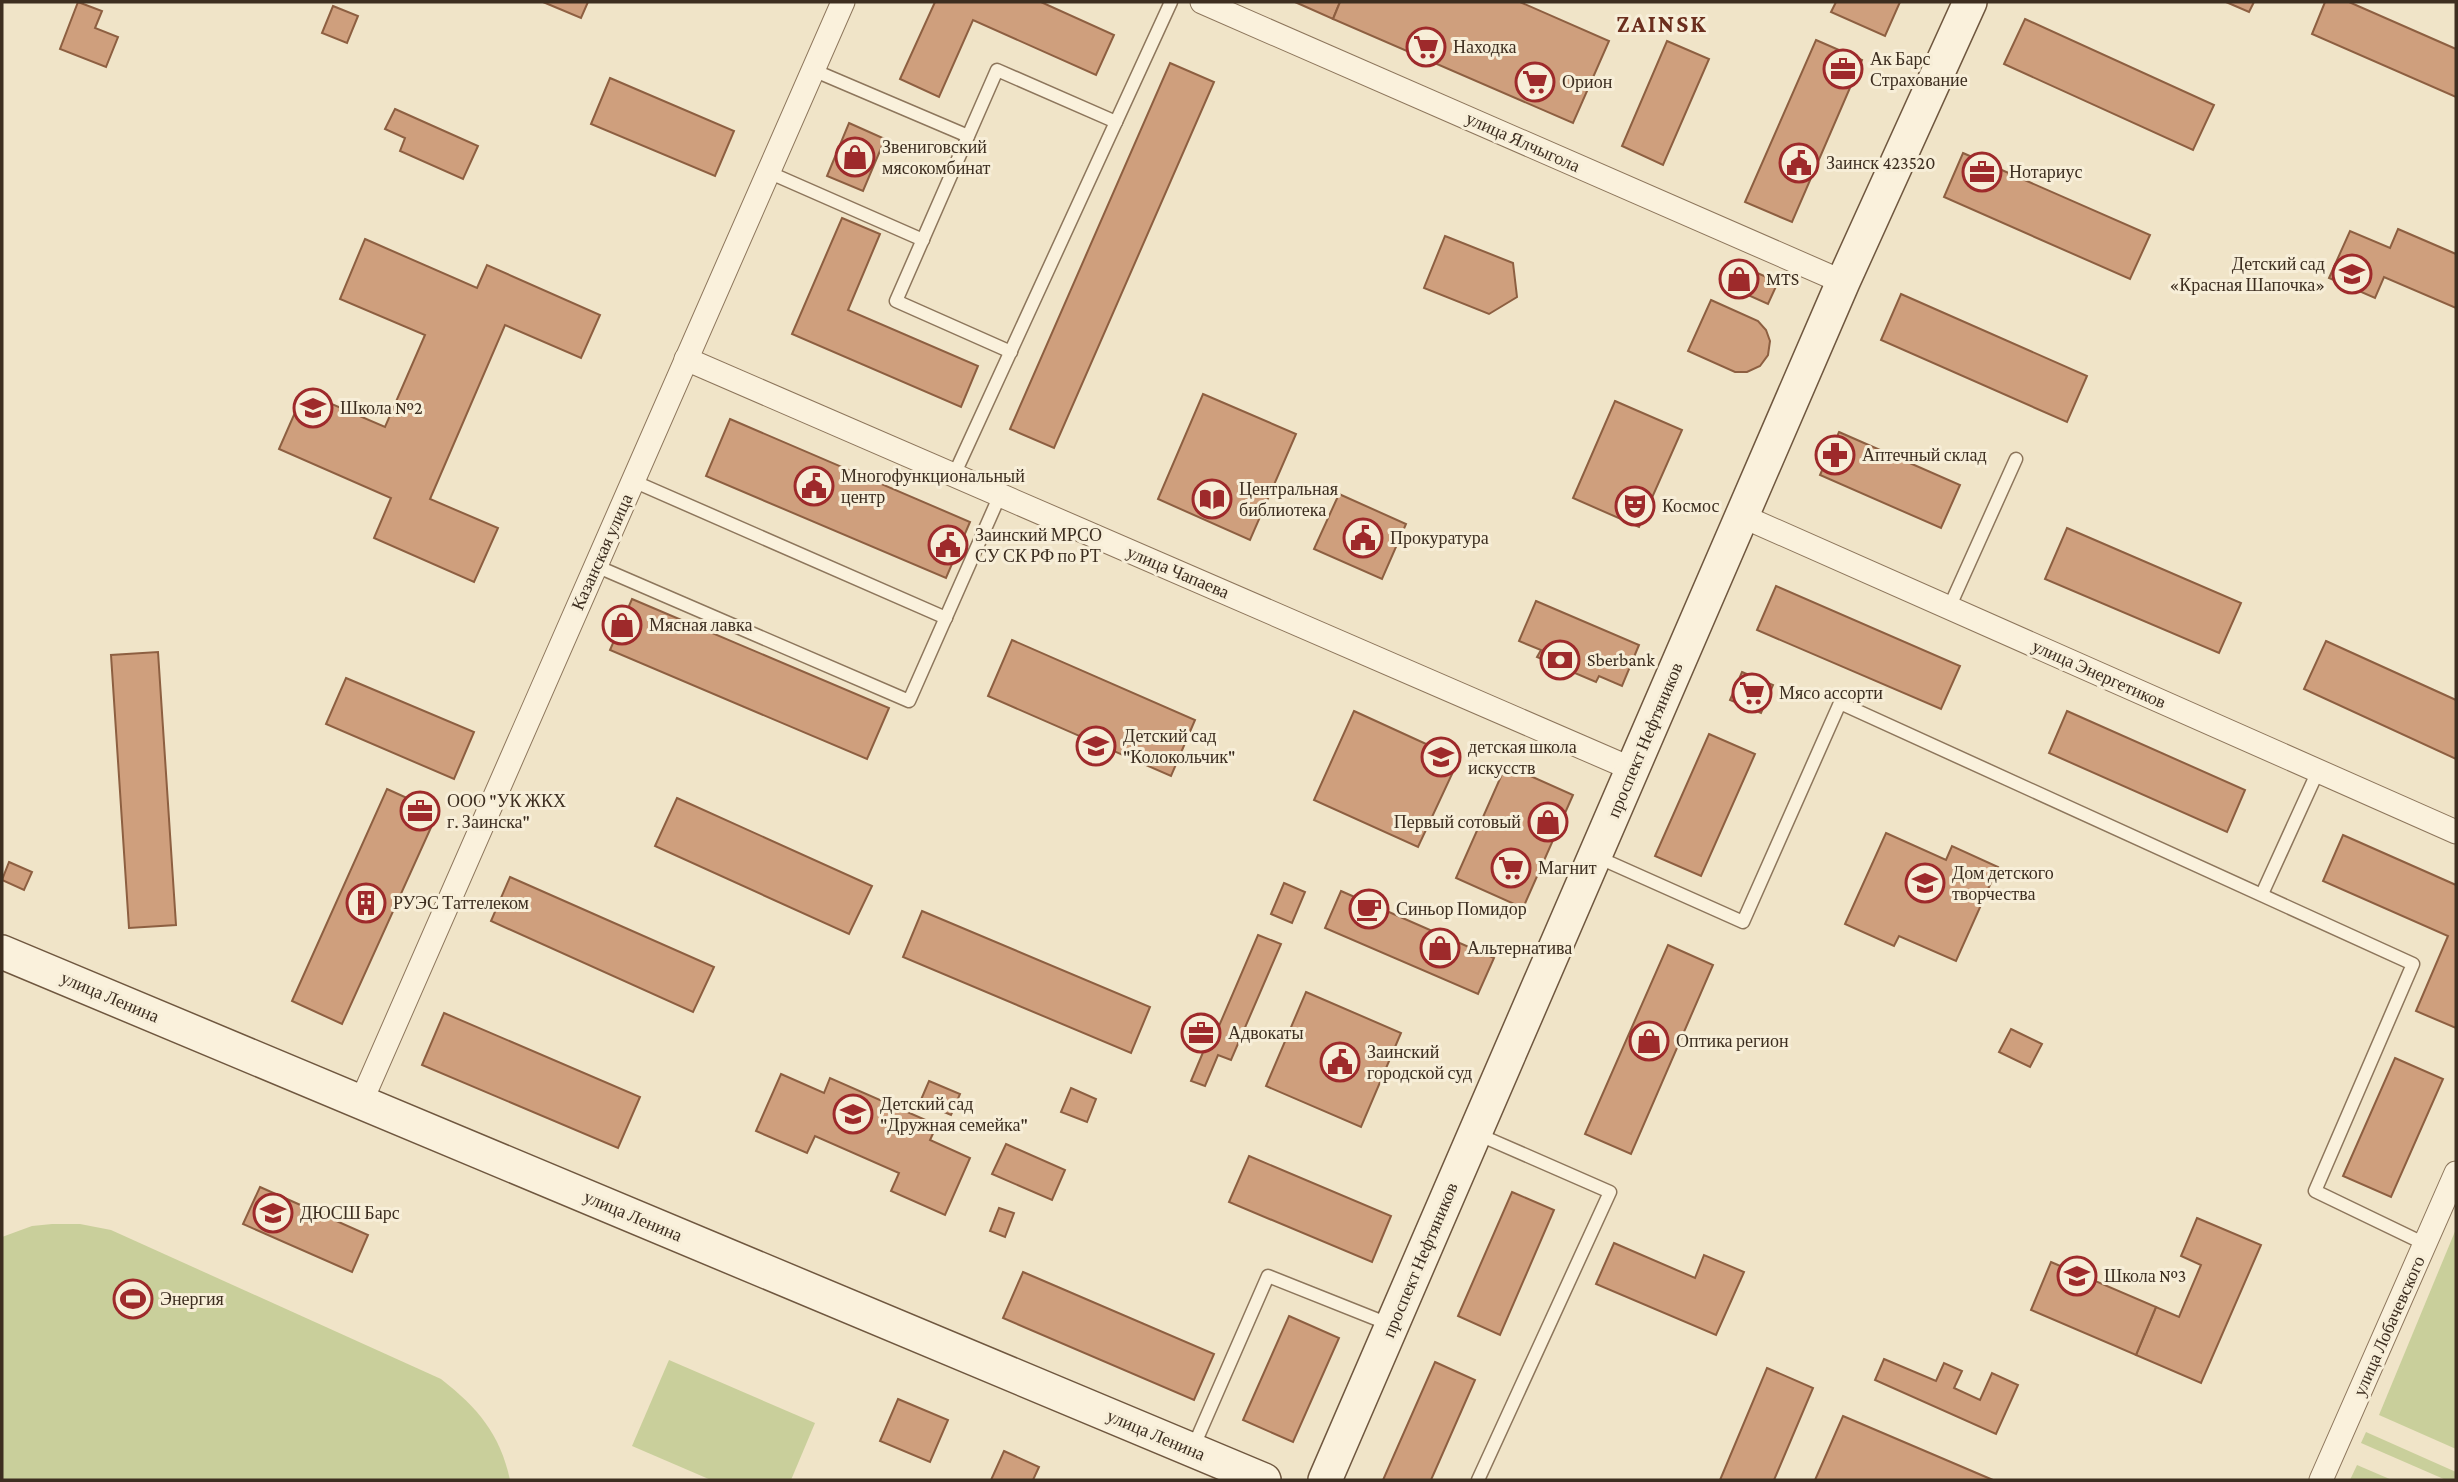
<svg xmlns="http://www.w3.org/2000/svg" width="2458" height="1482" viewBox="0 0 2458 1482" font-family="'Crimson Pro',serif">
	<rect width="100%" height="100%" fill="#f0e4c8"/>
	<!-- green -->
	<g fill="#c9cf9b">
		<path d="M52 1224H80L111 1230 441 1379C478 1408 500 1434 510 1480H2V1237L32 1226Z"/>
		<path d="M2456 1229V1449L2379 1415Z"/>
		<path d="M669 1360 815 1423 791 1480H711L632 1446Z"/>
		<path d="M2366 1432 2456 1472V1480H2446L2361 1443Z"/>
		<path d="M2357 1465 2392 1480H2350Z"/>
	</g>
	<!-- building -->
	<g fill="#cf9f7d" stroke="#8d5f41" stroke-width="2">
		<path d="M78 2 102 11 95 28 118 37 106 67 60 49Z"/>
		<path d="M543 2H588L581 18Z"/>
		<path d="M935 2H1041L1114 35 1096 75 973 20 939 97 900 79Z"/>
		<path d="M1295 2H1340L1333 19Z"/>
		<path d="M1340 2H1520L1609 41 1573 123 1333 19Z"/>
		<path d="M1836 2H1900L1885 36 1831 12Z"/>
		<path d="M2226 2H2254L2249 12Z"/>
		<path d="M2325 2H2349L2456 49V97L2312 34Z"/>
		<path d="M333 6 358 16 347 43 322 33Z"/>
		<path d="M2025 19 2214 105 2193 150 2004 64Z"/>
		<path d="M1816 40 1862 60 1792 222 1745 202Z"/>
		<path d="M1667 41 1709 59 1663 165 1622 146Z"/>
		<path d="M1170 63 1214 82 1054 448 1010 429Z"/>
		<path d="M610 78 734 131 715 176 591 124Z"/>
		<path d="M395 109 478 146 463 179 400 151 405 138 385 129Z"/>
		<path d="M849 123 885 139 863 191 827 176Z"/>
		<path d="M1963 153 2150 235 2130 279 1944 197Z"/>
		<path d="M842 218 880 234 848 310 978 366 961 407 792 334Z"/>
		<path d="M2398 229 2456 254V308L2384 277 2375 298 2329 278 2350 231 2390 248Z"/>
		<path d="M1445 236 1513 263 1517 297 1489 314 1424 288Z"/>
		<path d="M365 239 477 288 487 265 600 315 581 358 505 325 430 499 498 528 474 582 374 538 391 498 279 449 304 392 385 427 425 335 340 299Z"/>
		<path d="M1739 265 1778 282 1768 304 1730 287Z"/>
		<path d="M1901 294 2087 376 2067 422 1881 340Z"/>
		<path d="M1711 300 1758 321 1766 330 1770 341 1768 355 1760 366 1747 372H1735L1688 351Z"/>
		<path d="M1203 394 1296 434 1250 540 1158 499Z"/>
		<path d="M1615 401 1682 430 1639 527 1573 498Z"/>
		<path d="M730 419 970 522 946 578 706 476Z"/>
		<path d="M1839 432 1960 485 1941 528 1820 475Z"/>
		<path d="M1339 494 1406 524 1382 579 1314 549Z"/>
		<path d="M2067 528 2241 603 2219 653 2045 579Z"/>
		<path d="M1776 586 1960 666 1941 709 1757 630Z"/>
		<path d="M632 599 889 708 867 759 610 650Z"/>
		<path d="M1536 601 1639 645 1622 686 1599 676 1596 682 1537 657 1541 650 1519 641Z"/>
		<path d="M1012 640 1195 720 1171 776 988 696Z"/>
		<path d="M2326 641 2456 700V759L2304 689Z"/>
		<path d="M158 652 176 925 129 928 111 655Z"/>
		<path d="M1742 672 1773 685 1761 713 1730 700Z"/>
		<path d="M346 678 474 732 454 779 326 724Z"/>
		<path d="M1354 711 1459 759 1418 847 1314 800Z"/>
		<path d="M2067 711 2245 790 2227 832 2049 753Z"/>
		<path d="M1709 734 1755 754 1701 876 1655 856Z"/>
		<path d="M1506 765 1573 795 1523 908 1456 878Z"/>
		<path d="M387 789 438 812 342 1024 292 1001Z"/>
		<path d="M677 798 872 886 849 934 655 846Z"/>
		<path d="M1886 833 1946 860 1952 846 1998 867 1956 961 1899 936 1894 946 1845 924Z"/>
		<path d="M2343 835 2456 885V1028L2416 1011 2448 936 2323 881Z"/>
		<path d="M9 862 32 872 24 890 2 880Z"/>
		<path d="M510 877 714 967 693 1012 491 921Z"/>
		<path d="M1284 883 1305 892 1292 923 1271 914Z"/>
		<path d="M1341 891 1494 958 1478 994 1325 928Z"/>
		<path d="M922 911 1150 1007 1131 1053 903 957Z"/>
		<path d="M1258 935 1281 944 1231 1060 1218 1055 1205 1086 1191 1081 1204 1050 1187 1043 1198 1017 1219 1026Z"/>
		<path d="M1668 945 1713 965 1631 1154 1585 1134Z"/>
		<path d="M1306 992 1401 1033 1361 1127 1266 1086Z"/>
		<path d="M444 1013 640 1097 618 1148 422 1065Z"/>
		<path d="M2011 1029 2042 1044 2030 1067 1999 1052Z"/>
		<path d="M2395 1058 2443 1079 2391 1197 2343 1176Z"/>
		<path d="M781 1074 824 1093 830 1078 937 1125 930 1140 970 1158 945 1215 891 1191 899 1173 815 1136 807 1153 756 1131Z"/>
		<path d="M929 1081 960 1094 951 1115 920 1102Z"/>
		<path d="M1071 1088 1096 1099 1087 1122 1061 1112Z"/>
		<path d="M1006 1144 1065 1170 1052 1200 992 1174Z"/>
		<path d="M1249 1156 1391 1216 1372 1262 1229 1202Z"/>
		<path d="M260 1187 368 1235 352 1272 243 1224Z"/>
		<path d="M1512 1192 1554 1210 1500 1335 1458 1316Z"/>
		<path d="M999 1208 1014 1213 1005 1237 990 1231Z"/>
		<path d="M2197 1218 2261 1245 2201 1383 2136 1355 2156 1307 2179 1317 2201 1265 2181 1256Z"/>
		<path d="M1614 1243 1695 1278 1704 1255 1744 1272 1716 1335 1596 1284Z"/>
		<path d="M2051 1262 2156 1307 2136 1355 2031 1310Z"/>
		<path d="M1023 1272 1214 1354 1194 1400 1003 1318Z"/>
		<path d="M1289 1316 1339 1338 1293 1442 1243 1420Z"/>
		<path d="M1884 1359 1936 1381 1944 1363 1962 1371 1954 1388 1980 1400 1992 1373 2018 1385 1996 1434 1875 1380Z"/>
		<path d="M1435 1362 1475 1380 1431 1480H1383Z"/>
		<path d="M1767 1368 1813 1388 1774 1480H1720Z"/>
		<path d="M898 1399 948 1420 930 1462 880 1441Z"/>
		<path d="M1843 1416 1993 1480H1815Z"/>
		<path d="M1004 1451 1039 1467 1033 1480H991Z"/>
	</g>
	<g fill="none" stroke-linecap="round" stroke-linejoin="round">
		<defs>
			<g id="lane">
				<path d="M813 70 968 136"/>
				<path d="M768 172 923 240"/>
				<path d="M1011 352 896 301 997 70 1116 122"/>
				<path d="M954 475 1171 2"/>
				<path d="M633 481 946 618"/>
				<path d="M596 566 909 701 1000 495"/>
				<path d="M1949 608 2016 459"/>
				<path d="M1595 856 1743 922 1840 703 2413 964 2315 1191 2425 1244"/>
				<path d="M2262 894 2318 771"/>
				<path d="M1475 1133 1610 1192 1478 1480"/>
				<path d="M1192 1450 1268 1276 1391 1325"/>
			</g>
			<g id="street">
				<path d="M1202 2 1843 282"/>
				<path d="M686 359 1632 769"/>
				<path d="M1742 516 2456 832"/>
				<path d="M361 1102 843 2"/>
				<path d="M2321 1480 2456 1173"/>
			</g>
			<g id="secondary">
				<path d="M2 952 1264 1480"/>
				<path d="M1325 1480 1843 282 1970 2"/>
			</g>
		</defs>
		<!-- lane casing -->
		<use href="#lane" stroke="#8d765c" stroke-width="15"/>
		<!-- street casing -->
		<use href="#street" stroke="#8d765c" stroke-width="25"/>
		<!-- secondary casing -->
		<use href="#secondary" stroke="#6f573f" stroke-width="36"/>
		<!-- lane -->
		<use href="#lane" stroke="#faf1dc" stroke-width="12"/>
		<!-- street -->
		<use href="#street" stroke="#faf1dc" stroke-width="23"/>
		<!-- secondary -->
		<use href="#secondary" stroke="#faf1dc" stroke-width="33"/>
	</g>
	<!-- icons -->
	<defs>
		<symbol id="supermarket-ring" viewBox="-11 -11 22 22"><circle r="9.5" fill="#f7eed8" stroke="#9e2a2b" stroke-width="1.5"/><path d="M-6-5.5h2.5l.6 2H6L4.5 2H-2.5L-4.4-4H-6ZM-1.5 3.2a1.3 1.3 0 1 0 .1 0ZM3 3.2a1.3 1.3 0 1 0 .1 0Z" fill="#9e2a2b"/></symbol>
		<symbol id="office-ring" viewBox="-11 -11 22 22"><circle r="9.5" fill="#f7eed8" stroke="#9e2a2b" stroke-width="1.5"/><path d="M-6-3h4V-5.5h4V-3h4V5H-6ZM-1-4.5V-3h2v-1.5ZM-6 0V1H6V0Z" fill="#9e2a2b"/></symbol>
		<symbol id="shop-ring" viewBox="-11 -11 22 22"><circle r="9.5" fill="#f7eed8" stroke="#9e2a2b" stroke-width="1.5"/><path d="M-5-2.5h2.3a2.7 3.5 0 0 1 5.4 0H5L5.5 6h-11ZM-1.5-2.5h3a1.5 2.3 0 0 0-3 0Z" fill="#9e2a2b"/></symbol>
		<symbol id="civic-ring" viewBox="-11 -11 22 22"><circle r="9.5" fill="#f7eed8" stroke="#9e2a2b" stroke-width="1.5"/><path d="M-.6-6.5H3V-4.5H.6V-3L4-1V1h2V6H-6V1h2V-1L-.6-3ZM-1.2 2.5V6h2.4V2.5Z" fill="#9e2a2b"/></symbol>
		<symbol id="school-ring" viewBox="-11 -11 22 22"><circle r="9.5" fill="#f7eed8" stroke="#9e2a2b" stroke-width="1.5"/><path d="M0-5L7-2L0 1L-7-2ZM-4 1L0 2.5L4 1V4Q0 6-4 4Z" fill="#9e2a2b"/></symbol>
		<symbol id="pharmacy-ring" viewBox="-11 -11 22 22"><circle r="9.5" fill="#f7eed8" stroke="#9e2a2b" stroke-width="1.5"/><path d="M-2-6h4v4h4v4h-4v4h-4v-4h-4v-4h4Z" fill="#9e2a2b"/></symbol>
		<symbol id="library-ring" viewBox="-11 -11 22 22"><circle r="9.5" fill="#f7eed8" stroke="#9e2a2b" stroke-width="1.5"/><path d="M-6-4Q-3-5.5-.7-3.5V5Q-3 3-6 4ZM6-4Q3-5.5 .7-3.5V5Q3 3 6 4Z" fill="#9e2a2b"/></symbol>
		<symbol id="theatre-ring" viewBox="-11 -11 22 22"><circle r="9.5" fill="#f7eed8" stroke="#9e2a2b" stroke-width="1.5"/><path d="M-5-5.5Q0-4 5-5.5V0Q5 5 0 6Q-5 5-5 0ZM-3.3-2.5H-1v1.5H-3.3ZM1-2.5H3.3v1.5H1ZM-2.8 1Q0 5.5 2.8 1Z" fill="#9e2a2b"/></symbol>
		<symbol id="bank-ring" viewBox="-11 -11 22 22"><circle r="9.5" fill="#f7eed8" stroke="#9e2a2b" stroke-width="1.5"/><path d="M-6-4H6V4H-6ZM0-2.3a2.3 2.3 0 1 0 0 4.6a2.3 2.3 0 1 0 0-4.6Z" fill="#9e2a2b"/></symbol>
		<symbol id="building-ring" viewBox="-11 -11 22 22"><circle r="9.5" fill="#f7eed8" stroke="#9e2a2b" stroke-width="1.5"/><path d="M-4-6H4V6H1V3H-1V6H-4ZM-2.5-4.3h1.7v1.8h-1.7ZM.8-4.3h1.7v1.8H.8ZM-2.5-1h1.7V.8h-1.7ZM.8-1h1.7V.8H.8Z" fill="#9e2a2b"/></symbol>
		<symbol id="cafe-ring" viewBox="-11 -11 22 22"><circle r="9.5" fill="#f7eed8" stroke="#9e2a2b" stroke-width="1.5"/><path d="M-5.5-4.5H6V0H3Q3 3.5 0 3.5H-2.5Q-5.5 3.5-5.5 0ZM3-3.2v2h1.7v-2ZM-6 4.5H4V6H-6Z" fill="#9e2a2b"/></symbol>
		<symbol id="stadium-ring" viewBox="-11 -11 22 22"><circle r="9.5" fill="#f7eed8" stroke="#9e2a2b" stroke-width="1.5"/><path d="M0-5a6.5 5 0 1 0 0 10a6.5 5 0 1 0 0-10ZM-3.5-1.8h7v3.6h-7Z" fill="#9e2a2b"/></symbol>
	</defs>
	<g fill-rule="evenodd">
		<use href="#supermarket-ring" x="1404" y="25" width="44" height="44"/>
		<use href="#office-ring" x="1821" y="47" width="44" height="44"/>
		<use href="#supermarket-ring" x="1513" y="60" width="44" height="44"/>
		<use href="#shop-ring" x="833" y="135" width="44" height="44"/>
		<use href="#civic-ring" x="1777" y="141" width="44" height="44"/>
		<use href="#office-ring" x="1960" y="150" width="44" height="44"/>
		<use href="#school-ring" x="2330" y="252" width="44" height="44"/>
		<use href="#shop-ring" x="1717" y="257" width="44" height="44"/>
		<use href="#school-ring" x="291" y="386" width="44" height="44"/>
		<use href="#pharmacy-ring" x="1813" y="433" width="44" height="44"/>
		<use href="#civic-ring" x="792" y="464" width="44" height="44"/>
		<use href="#library-ring" x="1190" y="477" width="44" height="44"/>
		<use href="#theatre-ring" x="1613" y="484" width="44" height="44"/>
		<use href="#civic-ring" x="1341" y="516" width="44" height="44"/>
		<use href="#civic-ring" x="926" y="523" width="44" height="44"/>
		<use href="#shop-ring" x="600" y="603" width="44" height="44"/>
		<use href="#bank-ring" x="1538" y="638" width="44" height="44"/>
		<use href="#supermarket-ring" x="1730" y="671" width="44" height="44"/>
		<use href="#school-ring" x="1074" y="724" width="44" height="44"/>
		<use href="#school-ring" x="1419" y="735" width="44" height="44"/>
		<use href="#office-ring" x="398" y="789" width="44" height="44"/>
		<use href="#shop-ring" x="1526" y="800" width="44" height="44"/>
		<use href="#supermarket-ring" x="1489" y="846" width="44" height="44"/>
		<use href="#school-ring" x="1903" y="861" width="44" height="44"/>
		<use href="#building-ring" x="344" y="881" width="44" height="44"/>
		<use href="#cafe-ring" x="1347" y="887" width="44" height="44"/>
		<use href="#shop-ring" x="1418" y="926" width="44" height="44"/>
		<use href="#office-ring" x="1179" y="1011" width="44" height="44"/>
		<use href="#shop-ring" x="1627" y="1019" width="44" height="44"/>
		<use href="#civic-ring" x="1318" y="1040" width="44" height="44"/>
		<use href="#school-ring" x="831" y="1092" width="44" height="44"/>
		<use href="#school-ring" x="251" y="1191" width="44" height="44"/>
		<use href="#school-ring" x="2055" y="1254" width="44" height="44"/>
		<use href="#stadium-ring" x="111" y="1277" width="44" height="44"/>
	</g>
	<g text-anchor="middle" stroke-width="6" stroke-linejoin="round" paint-order="stroke">
		<!-- poi labels -->
		<g font-size="18" fill="#3d2e20" stroke="#f7eed8" text-anchor="start">
			<text x="1453" y="53">Находка</text>
			<text x="1870" y="65">Ак Барс<tspan x="1870" dy="21">Страхование</tspan></text>
			<text x="1562" y="88">Орион</text>
			<text x="882" y="153">Звениговский<tspan x="882" dy="21">мясокомбинат</tspan></text>
			<text x="1826" y="169">Заинск 423520</text>
			<text x="2009" y="178">Нотариус</text>
			<text x="2325" y="270" text-anchor="end">Детский сад<tspan x="2325" dy="21">«Красная Шапочка»</tspan></text>
			<text x="1766" y="285">MTS</text>
			<text x="340" y="414">Школа №2</text>
			<text x="1862" y="461">Аптечный склад</text>
			<text x="841" y="482">Многофункциональный<tspan x="841" dy="21">центр</tspan></text>
			<text x="1239" y="495">Центральная<tspan x="1239" dy="21">библиотека</tspan></text>
			<text x="1662" y="512">Космос</text>
			<text x="975" y="541">Заинский МРСО<tspan x="975" dy="21">СУ СК РФ по РТ</tspan></text>
			<text x="1390" y="544">Прокуратура</text>
			<text x="649" y="631">Мясная лавка</text>
			<text x="1587" y="666">Sberbank</text>
			<text x="1779" y="699">Мясо ассорти</text>
			<text x="1123" y="742">Детский сад<tspan x="1123" dy="21">"Колокольчик"</tspan></text>
			<text x="1468" y="753">детская школа<tspan x="1468" dy="21">искусств</tspan></text>
			<text x="447" y="807">ООО "УК ЖКХ<tspan x="447" dy="21">г. Заинска"</tspan></text>
			<text x="1521" y="828" text-anchor="end">Первый сотовый</text>
			<text x="1538" y="874">Магнит</text>
			<text x="1952" y="879">Дом детского<tspan x="1952" dy="21">творчества</tspan></text>
			<text x="393" y="909">РУЭС Таттелеком</text>
			<text x="1396" y="915">Синьор Помидор</text>
			<text x="1467" y="954">Альтернатива</text>
			<text x="1228" y="1039">Адвокаты</text>
			<text x="1676" y="1047">Оптика регион</text>
			<text x="1367" y="1058">Заинский<tspan x="1367" dy="21">городской суд</tspan></text>
			<text x="880" y="1110">Детский сад<tspan x="880" dy="21">"Дружная семейка"</tspan></text>
			<text x="300" y="1219">ДЮСШ Барс</text>
			<text x="2104" y="1282">Школа №3</text>
			<text x="160" y="1305">Энергия</text>
		</g>
		<!-- street labels -->
		<g font-size="18" fill="#3d2e20" stroke="#f7eed8">
			<text transform="translate(1523 142) rotate(24)" y="6">улица Ялчыгола</text>
			<text transform="translate(602 552) rotate(-66)" y="6">Казанская улица</text>
			<text transform="translate(1178 572) rotate(23)" y="6">улица Чапаева</text>
			<text transform="translate(2099 674) rotate(24)" y="6">улица Энергетиков</text>
			<text transform="translate(1645 740) rotate(-67)" y="6">проспект Нефтяников</text>
			<text transform="translate(110 997) rotate(23)" y="6">улица Ленина</text>
			<text transform="translate(633 1216) rotate(23)" y="6">улица Ленина</text>
			<text transform="translate(1420 1260) rotate(-67)" y="6">проспект Нефтяников</text>
			<text transform="translate(2389 1326) rotate(-66)" y="6">улица Лобачевского</text>
			<text transform="translate(1156 1435) rotate(23)" y="6">улица Ленина</text>
		</g>
		<!-- district labels -->
		<g font-size="24" font-weight="bold" letter-spacing="2" fill="#6b2e1e" stroke="#f7eed8">
			<text x="1662" y="32">ZAINSK</text>
		</g>
	</g>
	<!-- border -->
	<rect width="2458" height="1482" fill="none" stroke="#3d2e20" stroke-width="7"/>
</svg>
